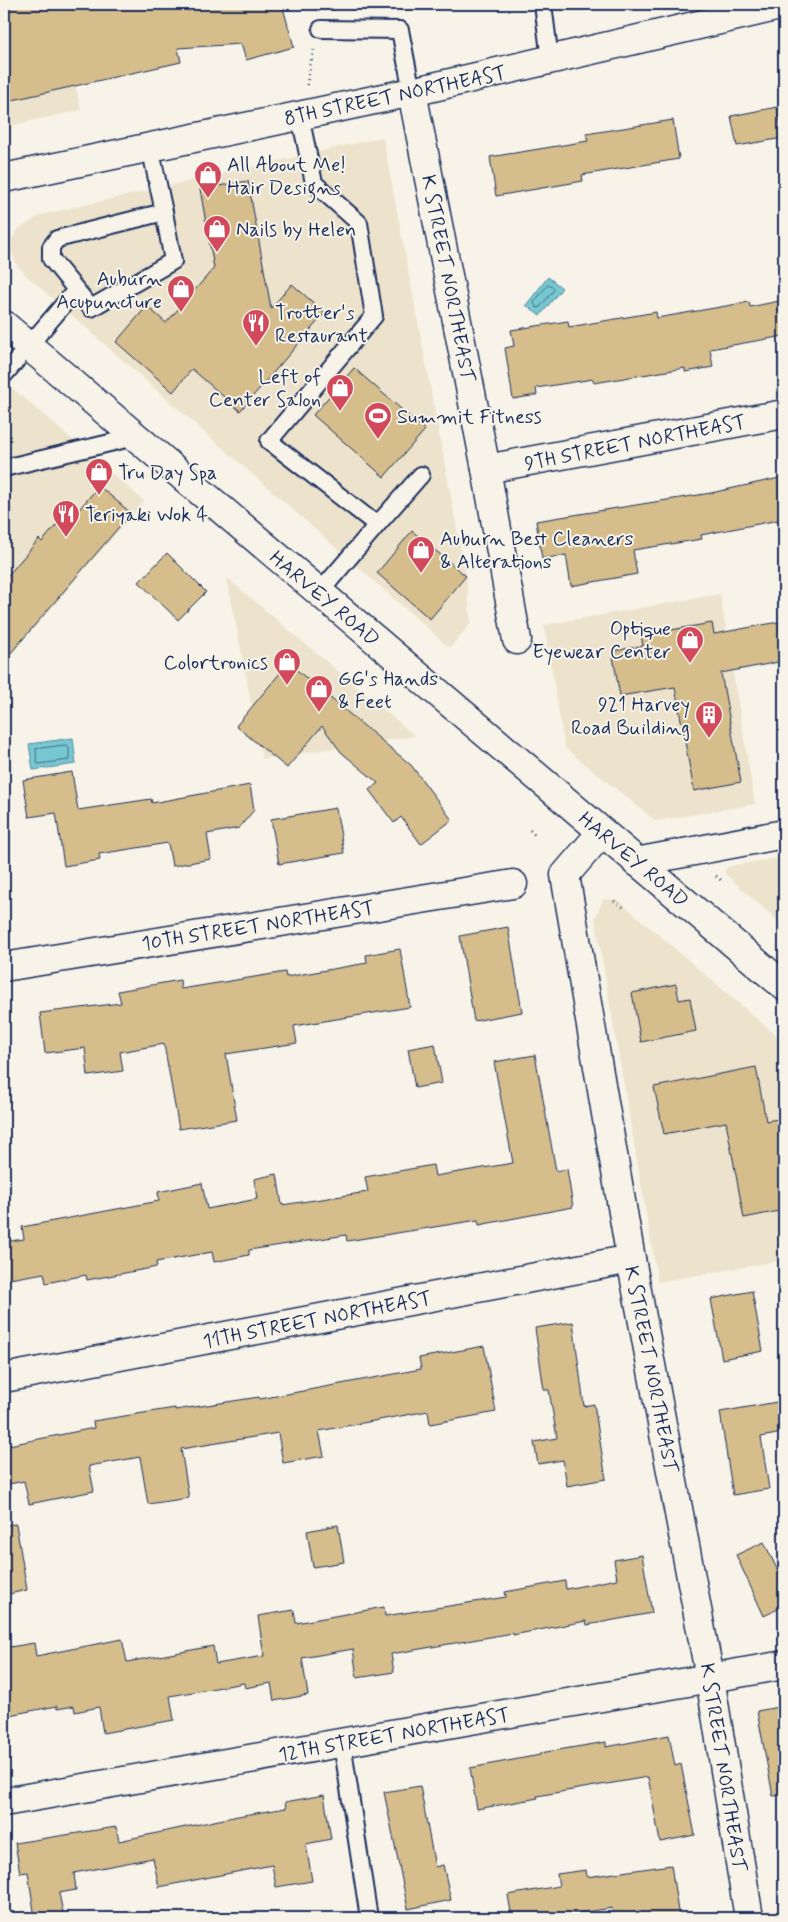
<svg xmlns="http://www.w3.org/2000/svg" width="788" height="1922" viewBox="0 0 788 1922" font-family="Mynerve,sans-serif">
	<rect width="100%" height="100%" fill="#f7f3e8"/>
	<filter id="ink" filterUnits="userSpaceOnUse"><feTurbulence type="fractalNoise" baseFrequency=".02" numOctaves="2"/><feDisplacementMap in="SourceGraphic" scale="10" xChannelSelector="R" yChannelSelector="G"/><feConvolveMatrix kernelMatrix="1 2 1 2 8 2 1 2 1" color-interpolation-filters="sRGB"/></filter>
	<g filter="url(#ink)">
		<!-- built -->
		<g fill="#ede3cc">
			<path d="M4 4H57L81 110 4 127Z"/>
			<path d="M383 137 466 576 471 623 450 648 27 276 16 264 12 253V239L17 230 41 215Z"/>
			<path d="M4 381 144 501 6 660 4 658Z"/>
			<path d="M227 578 415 736 262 759Z"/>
			<path d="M720 594 755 804 656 821 565 748 544 625Z"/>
			<path d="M784 857V926L725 874V870L730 866Z"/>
			<path d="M603 899 618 900 784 1042V1260L658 1282 595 918Z"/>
		</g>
		<!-- water -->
		<g fill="#77c7d0" stroke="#528aa2">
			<path d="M548 277 562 288 540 316 526 305Z"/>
			<path d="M73 738 76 764 33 770 29 744Z"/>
		</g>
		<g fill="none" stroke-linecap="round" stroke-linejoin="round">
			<!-- shore -->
			<g stroke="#406c8c" stroke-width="1">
				<path d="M548 285 553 287 554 290 540 307 537 308 534 303Z"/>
				<path d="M67 745 69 747V760L39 764 37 763 36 749Z"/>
			</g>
		</g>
		<!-- building -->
		<g fill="#d5bd8c" stroke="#1b2f5e">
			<path d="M4 4H282L294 47 246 60 241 44 178 48 181 62 4 102Z"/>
			<path d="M777 107 783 138 737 146 731 116Z"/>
			<path d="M673 120 679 159 582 175 583 181 496 196 490 157 588 141 586 134Z"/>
			<path d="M248 181 271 308 292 284 325 313 240 411 192 369 173 392 116 342 147 306 166 323 214 268 200 189Z"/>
			<path d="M784 300V336L710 349 713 367 685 372V368L594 383 593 379 536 388 537 395 513 399 505 348 514 346 511 330 568 321 569 327 656 312 657 318 749 302 750 307Z"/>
			<path d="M354 368 425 430 384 477 313 415Z"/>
			<path d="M784 477V519L701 535 702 539 633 550 637 574 571 586 566 555 542 559 536 521 711 493Z"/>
			<path d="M99 486 131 513 4 661V580L39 539 42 542 69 510 74 515Z"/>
			<path d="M412 531 466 576 430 619 377 573Z"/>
			<path d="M167 553 206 592 178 620 139 582Z"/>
			<path d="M784 621V661L721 673 741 782 694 791 675 687 620 696 612 651 643 646 641 635 712 623 714 634Z"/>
			<path d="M281 657 411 765 452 820 421 844 401 817 394 823 369 790 378 783 341 752 322 726 287 768 236 726 281 672 275 663Z"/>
			<path d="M72 772 78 810 151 799 152 803 250 785 254 810 239 828 207 834 211 859 172 866 168 843 99 854 100 860 64 866 56 813 29 817 23 780Z"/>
			<path d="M336 808 344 853 279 864 271 819Z"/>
			<path d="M508 927 522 1012 474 1021 460 936Z"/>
			<path d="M400 949 410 1007 294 1026 297 1043 226 1054 237 1120 179 1129 164 1044 120 1052 123 1071 88 1076 85 1048 45 1053 40 1013 121 1003 118 991 180 980 181 989 285 972 286 977 367 963 366 955Z"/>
			<path d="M676 984 679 1000 690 998 696 1031 641 1042 632 993Z"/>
			<path d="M435 1044 442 1083 415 1088 408 1049Z"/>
			<path d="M535 1055 556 1171 567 1169 573 1207 479 1225 478 1220 347 1241 346 1235 249 1250V1255L214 1262 212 1252 156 1262 157 1267 87 1280 86 1275 46 1283 44 1273 4 1280V1242L24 1239 22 1227 159 1201 158 1192 202 1183 207 1209 257 1199 254 1179 277 1174 282 1205 368 1192 365 1177 433 1165 435 1176 513 1163 494 1062Z"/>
			<path d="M756 1067 766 1121 784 1118V1210L744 1218 726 1122 664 1134 654 1087Z"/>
			<path d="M752 1291 763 1351 722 1359 711 1299Z"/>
			<path d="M573 1322 584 1406 594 1404 606 1479 567 1486 563 1460 538 1464 534 1442 557 1438 549 1390H544L535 1328Z"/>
			<path d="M484 1346 496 1412 430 1424 428 1411 319 1431 324 1456 283 1463 278 1433 181 1449 189 1498 148 1504 140 1457 89 1466 94 1491 29 1504 24 1481 4 1485V1446L94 1428 93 1421 175 1408V1410L259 1397 260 1399 421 1369 419 1358Z"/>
			<path d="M777 1402 782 1433 761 1437 769 1489 733 1495 720 1412Z"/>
			<path d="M16 1524 27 1590 4 1595V1525Z"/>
			<path d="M338 1525 344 1562 313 1567 307 1531Z"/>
			<path d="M764 1542 777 1569 784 1565V1606L764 1616 736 1555Z"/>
			<path d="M642 1555 652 1613 587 1625 586 1621 513 1635V1633L391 1654 394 1672 357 1678 353 1649 302 1658 308 1695 274 1701 271 1683 245 1688 244 1683 170 1696 174 1720 103 1733 99 1707 75 1712 74 1706 57 1709V1706L4 1716V1648L34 1643 36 1656 122 1639 127 1662 213 1646 216 1664 264 1656 258 1616 294 1610 296 1623 384 1607 385 1616 506 1597 505 1592 565 1581 566 1589 617 1579 614 1560Z"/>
			<path d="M784 1706V1795L773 1796 757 1711Z"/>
			<path d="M669 1735 675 1766 681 1764 695 1835 660 1842 648 1777 537 1796 538 1798 477 1809 470 1768 540 1755V1753L606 1742V1747Z"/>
			<path d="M420 1786 435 1867 443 1865 451 1900 408 1909 384 1792Z"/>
			<path d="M324 1795 331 1839 306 1844 312 1881 276 1887 272 1865 159 1887 153 1858 74 1873 76 1890 59 1893 64 1918H35L28 1872 20 1873 15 1843 116 1827 119 1841 238 1816 286 1808 285 1802Z"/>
			<path d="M671 1865 679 1918H634L633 1914 613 1917 612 1908 560 1916V1918H512L508 1895 559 1886 557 1874 586 1870 587 1877Z"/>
		</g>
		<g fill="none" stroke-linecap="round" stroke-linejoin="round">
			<defs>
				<g id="lane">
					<path d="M543 4 550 60"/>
					<path d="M321 29 400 30 412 92"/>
					<path d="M300 116 314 183 359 223 374 316 269 441 377 525 421 475"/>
					<path d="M150 147 164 212"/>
					<path d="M164 212 173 261 91 308 51 259V247L57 239Z"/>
					<path d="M4 375 76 290"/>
					<path d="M4 468 135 437"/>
					<path d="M319 593 377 525"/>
					<path d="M342 1743 369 1918"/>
				</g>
				<g id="street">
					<path d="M412 92 486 469 517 640"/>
					<path d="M486 469 784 414"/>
					<path d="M602 832 565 875 631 1259 710 1678 749 1918"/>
					<path d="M636 862 784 834"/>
					<path d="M4 967 513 884"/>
					<path d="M4 1378 631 1259"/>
					<path d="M4 1802 784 1665"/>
				</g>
				<g id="secondary">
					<path d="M4 178 412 92 784 5"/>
					<path d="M4 325 784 986"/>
				</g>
			</defs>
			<!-- lane casing -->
			<use href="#lane" stroke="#1b2f5e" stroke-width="20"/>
			<!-- street casing -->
			<use href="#street" stroke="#1b2f5e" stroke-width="31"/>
			<!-- secondary casing -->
			<use href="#secondary" stroke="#1b2f5e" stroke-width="31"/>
			<!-- path -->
			<g stroke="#1b2f5e" stroke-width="3" stroke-dasharray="1 4" stroke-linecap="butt">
				<path d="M307 85 310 65 314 50"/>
				<path d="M530 830 536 836"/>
				<path d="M716 876 722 881"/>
				<path d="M614 901 623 907"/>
			</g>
			<!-- lane -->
			<use href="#lane" stroke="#f7f3e8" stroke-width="16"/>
			<!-- street -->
			<use href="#street" stroke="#f7f3e8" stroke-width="28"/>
			<!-- secondary -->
			<use href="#secondary" stroke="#f7f3e8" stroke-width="28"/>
		</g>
	</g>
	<!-- icons -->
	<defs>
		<symbol id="shop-pin" viewBox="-11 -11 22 30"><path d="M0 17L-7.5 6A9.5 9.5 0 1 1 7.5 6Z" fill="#d1495b" stroke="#f7f3e8"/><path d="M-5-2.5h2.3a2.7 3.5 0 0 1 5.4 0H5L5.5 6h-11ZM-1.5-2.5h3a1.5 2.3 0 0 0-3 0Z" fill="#fff"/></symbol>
		<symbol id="restaurant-pin" viewBox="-11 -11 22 30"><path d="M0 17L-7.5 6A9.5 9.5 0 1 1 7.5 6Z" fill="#d1495b" stroke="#f7f3e8"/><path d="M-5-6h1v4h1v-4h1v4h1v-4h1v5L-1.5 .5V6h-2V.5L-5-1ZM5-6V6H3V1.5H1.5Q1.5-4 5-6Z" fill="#fff"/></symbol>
		<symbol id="stadium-pin" viewBox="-11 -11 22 30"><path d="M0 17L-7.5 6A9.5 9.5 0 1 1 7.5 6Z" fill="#d1495b" stroke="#f7f3e8"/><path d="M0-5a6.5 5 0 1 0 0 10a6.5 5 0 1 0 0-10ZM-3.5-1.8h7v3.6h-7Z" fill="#fff"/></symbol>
		<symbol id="building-pin" viewBox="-11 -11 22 30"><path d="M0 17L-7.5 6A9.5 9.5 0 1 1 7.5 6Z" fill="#d1495b" stroke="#f7f3e8"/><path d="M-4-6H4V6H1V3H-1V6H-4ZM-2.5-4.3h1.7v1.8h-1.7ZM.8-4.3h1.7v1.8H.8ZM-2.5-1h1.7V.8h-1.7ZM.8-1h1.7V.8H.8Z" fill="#fff"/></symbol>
	</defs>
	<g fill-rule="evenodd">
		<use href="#shop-pin" x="192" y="159" width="32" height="43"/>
		<use href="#shop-pin" x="201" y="213" width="32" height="43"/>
		<use href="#shop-pin" x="165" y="273" width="32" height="43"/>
		<use href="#restaurant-pin" x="240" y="307" width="32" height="43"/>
		<use href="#shop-pin" x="324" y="372" width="32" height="43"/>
		<use href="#stadium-pin" x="362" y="400" width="32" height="43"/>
		<use href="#shop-pin" x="83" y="456" width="32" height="43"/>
		<use href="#restaurant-pin" x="50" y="498" width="32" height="43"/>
		<use href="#shop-pin" x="405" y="534" width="32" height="43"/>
		<use href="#shop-pin" x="674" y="624" width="32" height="43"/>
		<use href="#shop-pin" x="271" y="646" width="32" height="43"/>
		<use href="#shop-pin" x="303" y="673" width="32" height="43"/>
		<use href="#building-pin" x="693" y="699" width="32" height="43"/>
	</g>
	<g text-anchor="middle" stroke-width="4" stroke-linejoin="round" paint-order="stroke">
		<!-- street labels -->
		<g font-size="20" fill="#1b2f5e" stroke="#f7f3e8">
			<text transform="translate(395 95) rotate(-12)" y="7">8TH STREET NORTHEAST</text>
			<text transform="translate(449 278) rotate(79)" y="7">K STREET NORTHEAST</text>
			<text transform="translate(635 442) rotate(-11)" y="7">9TH STREET NORTHEAST</text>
			<text transform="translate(325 598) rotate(40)" y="7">HARVEY ROAD</text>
			<text transform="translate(634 859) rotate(40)" y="7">HARVEY ROAD</text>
			<text transform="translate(258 925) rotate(-9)" y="7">10TH STREET NORTHEAST</text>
			<text transform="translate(317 1319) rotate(-11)" y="7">11TH STREET NORTHEAST</text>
			<text transform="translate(652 1369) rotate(79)" y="7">K STREET NORTHEAST</text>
			<text transform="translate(394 1734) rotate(-10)" y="7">12TH STREET NORTHEAST</text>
			<text transform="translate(724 1767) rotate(81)" y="7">K STREET NORTHEAST</text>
		</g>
		<!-- poi labels -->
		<g font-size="20" fill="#1b2f5e" stroke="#f7f3e8" text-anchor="start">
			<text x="227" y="171">All About Me!<tspan x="227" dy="23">Hair Designs</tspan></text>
			<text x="236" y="236">Nails by Helen</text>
			<text x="162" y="285" text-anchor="end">Auburn<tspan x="162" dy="23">Acupuncture</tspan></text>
			<text x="275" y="319">Trotter's<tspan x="275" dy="23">Restaurant</tspan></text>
			<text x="321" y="383" text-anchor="end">Left of<tspan x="321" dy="23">Center Salon</tspan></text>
			<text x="397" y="423">Summit Fitness</text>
			<text x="118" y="479">Tru Day Spa</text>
			<text x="85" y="521">Teriyaki Wok 4</text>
			<text x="440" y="545">Auburn Best Cleaners<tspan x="440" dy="23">&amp; Alterations</tspan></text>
			<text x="671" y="635" text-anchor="end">Optique<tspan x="671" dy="23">Eyewear Center</tspan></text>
			<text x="268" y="669" text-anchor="end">Colortronics</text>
			<text x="338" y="685">GG's Hands<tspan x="338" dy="23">&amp; Feet</tspan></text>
			<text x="690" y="711" text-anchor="end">921 Harvey<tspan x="690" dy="23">Road Building</tspan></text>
		</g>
	</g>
	<!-- margin -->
	<rect width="788" height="1922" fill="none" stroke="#f7f3e8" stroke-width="20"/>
	<rect x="10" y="10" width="768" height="1902" fill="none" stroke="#1b2f5e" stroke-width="2" filter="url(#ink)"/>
</svg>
